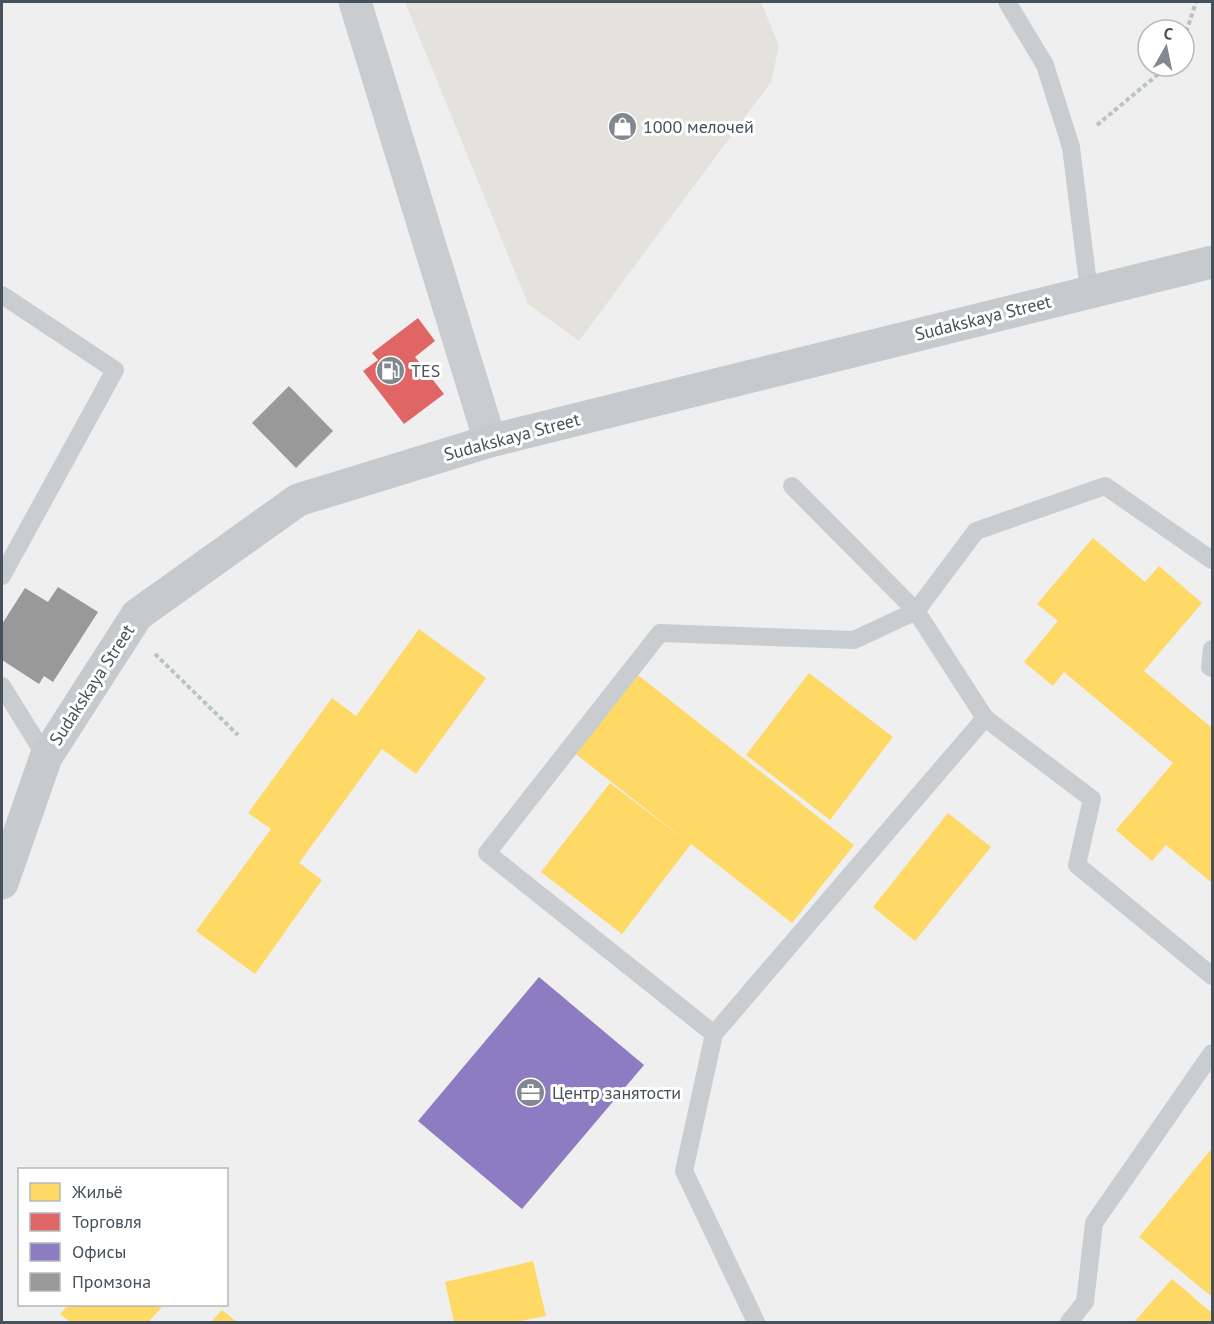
<svg xmlns="http://www.w3.org/2000/svg" width="1214" height="1324" viewBox="0 0 1214 1324" font-family="'PT Sans',sans-serif">
	<rect width="100%" height="100%" fill="#efefef"/>
	<!-- commercial -->
	<path fill="#e4e2dd" d="M405 2H761L779 46 771 82 579 341 528 304Z"/>
	<!-- homes -->
	<g fill="#ffd966">
		<path d="M1093 538 1145 582 1159 566 1202 603 1144 671 1212 728V883L1166 845 1152 861 1116 830 1173 763 1064 672 1053 686 1024 662 1058 621 1037 604Z"/>
		<path d="M419 629 486 678 416 774 382 749 299 863 322 880 255 974 196 931 271 829 248 813 332 698 356 716Z"/>
		<path d="M634 672 854 845 792 923 691 844 622 934 541 872 610 783 689 843 572 751Z"/>
		<path d="M809 673 893 737 830 820 746 755Z"/>
		<path d="M948 813 991 847 915 941 873 907Z"/>
		<path d="M1212 1148V1294L1211 1296 1139 1237Z"/>
		<path d="M533 1261 546 1316 515 1322H454L445 1282Z"/>
		<path d="M1172 1279 1212 1313V1322H1134Z"/>
		<path d="M69 1304H165L148 1322H70L60 1314Z"/>
		<path d="M222 1310 237 1322H211Z"/>
	</g>
	<!-- shops -->
	<path fill="#e06666" d="M418 318 435 341 415 357 444 394 404 424 363 371 378 360 372 353Z"/>
	<!-- offices -->
	<path fill="#8e7cc3" d="M539 977 644 1065 522 1209 418 1121Z"/>
	<!-- industry -->
	<g fill="#999">
		<path d="M289 386 333 431 296 468 252 423Z"/>
		<path d="M58 587 98 612 53 682 44 676 39 684 2 660V624L25 588 48 602Z"/>
	</g>
	<g fill="none" stroke-linecap="round" stroke-linejoin="round">
		<!-- path -->
		<g stroke="#b8c4c0" stroke-width="4" stroke-dasharray="4.5 3" stroke-linecap="butt">
			<path d="M1184 39 1196 2"/>
			<path d="M1097 125 1168 66"/>
			<path d="M155 654 238 735"/>
		</g>
		<!-- lane -->
		<g stroke="#cacdd0" stroke-width="18">
			<path d="M1007 2 1045 65 1071 147 1089 291"/>
			<path d="M2 295 115 370 2 576"/>
			<path d="M792 486 916 611 976 531 1105 486 1212 560"/>
			<path d="M1212 649 1210 667 1212 668"/>
			<path d="M2 686 46 757"/>
			<path d="M985 718 1092 799 1077 865 1212 976"/>
			<path d="M714 1034 487 853 660 633 854 640 916 611 985 718 714 1034 684 1171 756 1322"/>
			<path d="M1069 1322 1085 1302 1094 1223 1212 1053"/>
		</g>
		<!-- street -->
		<path stroke="#cacdd0" stroke-width="33" d="M355 2 490 441"/>
		<!-- primary -->
		<path stroke="#c6cacd" stroke-width="33" d="M2 883 46 757 137 615 298 500 490 441 1212 262"/>
	</g>
	<!-- icons -->
	<defs>
		<symbol id="shop-disc" viewBox="-11 -11 22 22"><circle r="9.5" fill="#81888f" stroke="#fff"/><path d="M-5-2.5h2.3a2.7 3.5 0 0 1 5.4 0H5L5.5 6h-11ZM-1.5-2.5h3a1.5 2.3 0 0 0-3 0Z" fill="#fff"/></symbol>
		<symbol id="fuel-disc" viewBox="-11 -11 22 22"><circle r="9.5" fill="#81888f" stroke="#fff"/><path d="M-5.5-6h7V0h2V4h1.3V-2.5L3-4.5l.8-.8L6-3V5H2.5V1h-1V6h-7ZM-4.2-4.7v3.2H.2V-4.7Z" fill="#fff"/></symbol>
		<symbol id="office-disc" viewBox="-11 -11 22 22"><circle r="9.5" fill="#81888f" stroke="#fff"/><path d="M-6-3h4V-5.5h4V-3h4V5H-6ZM-1-4.5V-3h2v-1.5ZM-6 0V1H6V0Z" fill="#fff"/></symbol>
	</defs>
	<g fill-rule="evenodd">
		<use href="#shop-disc" x="606" y="110" width="33" height="33"/>
		<use href="#fuel-disc" x="374" y="354" width="33" height="33"/>
		<use href="#office-disc" x="514" y="1076" width="33" height="33"/>
	</g>
	<g text-anchor="middle" stroke-width="6" stroke-linejoin="round" paint-order="stroke">
		<!-- poi labels -->
		<g font-size="18" fill="#46515b" stroke="#fff" text-anchor="start">
			<text x="643" y="133">1000 мелочей</text>
			<text x="411" y="377">TES</text>
			<text x="552" y="1099">Центр занятости</text>
		</g>
		<!-- street labels -->
		<g font-size="18" fill="#46515b" stroke="#fff">
			<text transform="translate(983 318) rotate(-14)" y="6">Sudakskaya Street</text>
			<text transform="translate(512 437) rotate(-15)" y="6">Sudakskaya Street</text>
			<text transform="translate(92 685) rotate(-57)" y="6">Sudakskaya Street</text>
		</g>
	</g>
	<!-- border -->
	<rect width="1214" height="1324" fill="none" stroke="#46515b" stroke-width="6"/>
	<!-- legend -->
	<rect x="18" y="1168" width="210" height="138" fill="#ffffff" stroke="#b5b9bd" stroke-width="1.5"/>
	<rect x="30" y="1183" width="30" height="18" fill="#ffd966" stroke="#b5b9bd" stroke-width="1.5"/>
	<text x="72" y="1198" font-size="18" fill="#46515b">Жильё</text>
	<rect x="30" y="1213" width="30" height="18" fill="#e06666" stroke="#b5b9bd" stroke-width="1.5"/>
	<text x="72" y="1228" font-size="18" fill="#46515b">Торговля</text>
	<rect x="30" y="1243" width="30" height="18" fill="#8e7cc3" stroke="#b5b9bd" stroke-width="1.5"/>
	<text x="72" y="1258" font-size="18" fill="#46515b">Офисы</text>
	<rect x="30" y="1273" width="30" height="18" fill="#999999" stroke="#b5b9bd" stroke-width="1.5"/>
	<text x="72" y="1288" font-size="18" fill="#46515b">Промзона</text>
	<!-- north arrow -->
	<g transform="translate(1166 48) rotate(9)"><circle r="28" fill="#ffffff" stroke="#b5b9bd" stroke-width="1.5"/>
	<path d="M0-4.5L10 22L0 15L-10 22Z" fill="#81888f"/>
	<text y="-9" font-size="16" font-weight="bold" text-anchor="middle" fill="#46515b">С</text>
	</g>
</svg>
